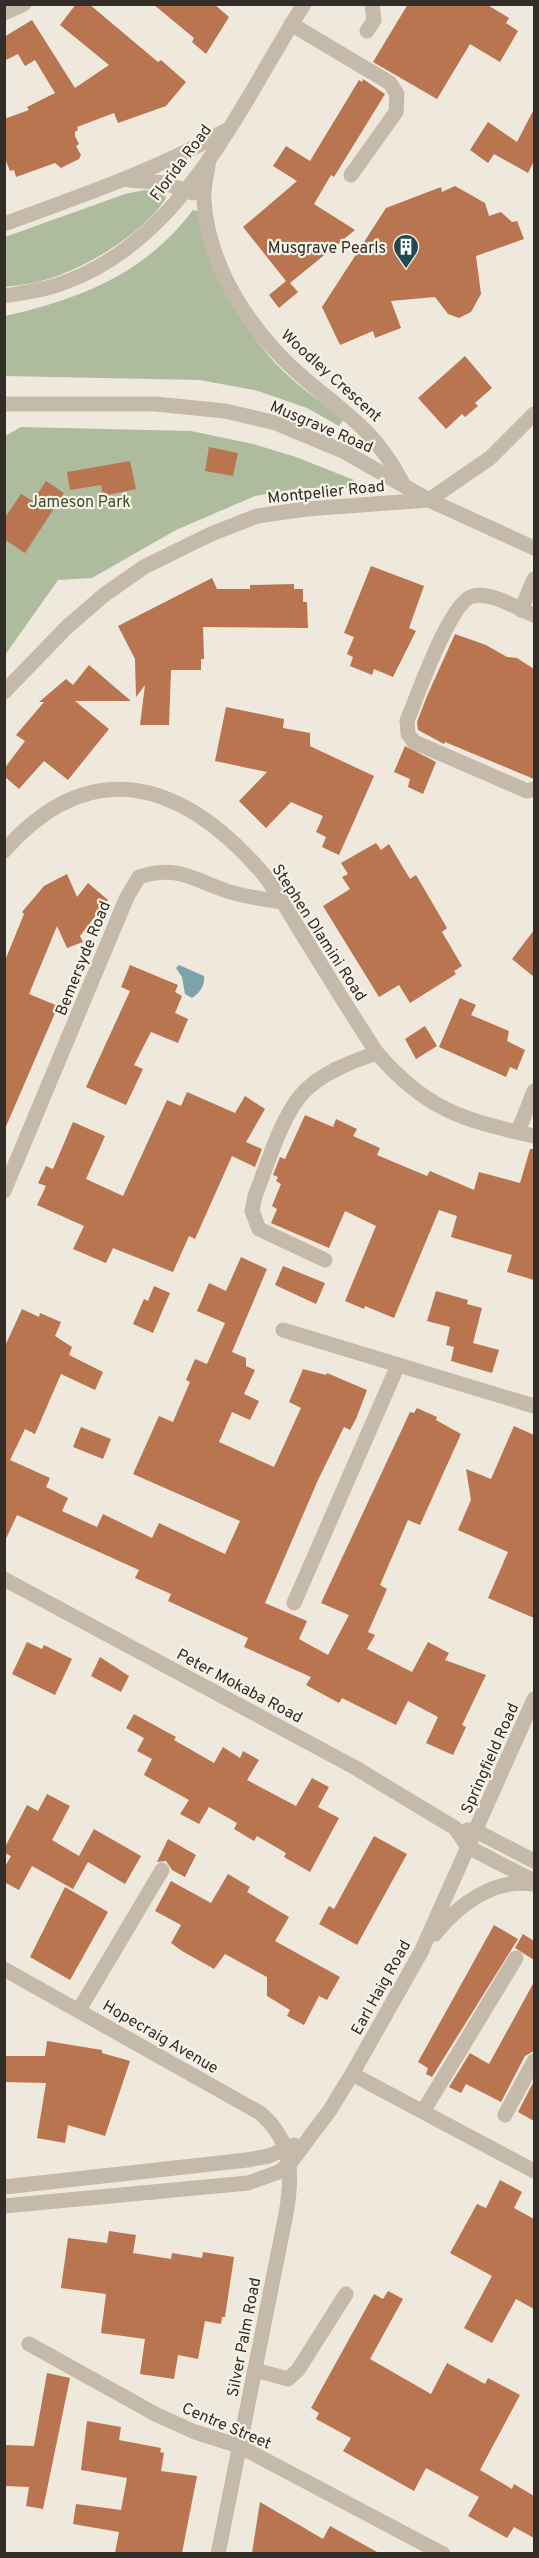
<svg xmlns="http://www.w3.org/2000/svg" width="539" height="2558" viewBox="0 0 539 2558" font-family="Overpass,sans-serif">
	<rect width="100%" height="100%" fill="#efe8dc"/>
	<!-- green -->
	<g fill="#aebc9d">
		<path d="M145 190 165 194 166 198C143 234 86 268 45 280 33 284 18 285 5 287V237L125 194Z"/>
		<path d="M193 210 200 212C221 271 236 325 282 370 300 388 323 403 344 419L339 426 307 408 258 391 200 380 5 376V316C80 299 145 274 193 210Z"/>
		<path d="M21 427 191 431 253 444 296 457 354 480 353 488H300L255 496 176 530 92 578 58 580 5 655V436Z"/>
	</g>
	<!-- water -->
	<path fill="#7ea2a9" d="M179 965 204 976C205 985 200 993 192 998L185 994 182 977 176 968Z"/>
	<!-- building -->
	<g fill="#b87550">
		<path d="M76 4H89L158 62 161 60 186 82 166 106 118 123 114 113 77 127 78 130 75 132V136L79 144 76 146 81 155 79 159 61 168 55 163 16 177 14 170 10 171 4 156V119L29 110 27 107 55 93 35 60 25 66 18 54 4 61V37L32 20 75 88 109 65 60 25Z"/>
		<path d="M153 4H214L229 17 206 54 192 42 194 38Z"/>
		<path d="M408 4H486L509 18 506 23 518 31 500 62 470 44 437 99 373 62Z"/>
		<path d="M363 79 385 94 334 177 331 175 314 204 355 230 290 283 298 292 279 308 269 295 286 281 243 227 297 181 273 166 286 146 310 161 359 80 362 82Z"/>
		<path d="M534 109V161L528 173 494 154 488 163 470 150 488 122 517 142Z"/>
		<path d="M455 186 485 203 489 216 501 212 512 222 517 221 524 239 476 256 481 294 471 312 459 318 448 314 435 297 391 301 401 328 375 338 373 331 340 345 322 307 386 208 441 187 442 192Z"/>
		<path d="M465 356 492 388 475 403 478 406 465 417 462 414 446 429 418 398Z"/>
		<path d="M209 447 238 453 233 476 205 471Z"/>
		<path d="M130 461 136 489 103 496 101 485 70 490 67 472Z"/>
		<path d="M46 481 64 493 25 553 4 539V519L21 494 33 501Z"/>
		<path d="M371 566 424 586 409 628 416 631 393 677 374 669 372 675 350 666 353 657 347 654 354 637 344 633Z"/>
		<path d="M212 578 217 589H250V585L294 584V589H303V602H307L308 628 203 627 204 659H201V670H171L169 725H140L145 685 136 697 135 659 118 626Z"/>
		<path d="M455 634 486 645 507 657 517 658 534 669V779L445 742 444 744 418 730 417 722 427 696Z"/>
		<path d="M89 665 131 701H75L109 729 68 780 44 761 19 789 4 776V769L25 741 16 735 44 702H39L66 679 73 685Z"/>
		<path d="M226 707 284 719 283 728 310 733V746L314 748 374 776 339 855 322 847 326 837 316 832 323 816 291 802 266 828 239 801 267 772 215 761Z"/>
		<path d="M405 746 436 762 423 794 408 787 410 779 394 772Z"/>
		<path d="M376 843 381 850 389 844 410 879 416 875 447 928 442 932 462 966 454 971 456 974 410 1003 399 985 379 997 323 906 350 889 342 877 348 874 341 863Z"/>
		<path d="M67 874 77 897 88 883 108 900 80 936 83 942 67 948 57 926 29 994 58 1006 4 1131V963L24 914 22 912 44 886Z"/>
		<path d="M534 930V977L512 959Z"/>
		<path d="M130 965 178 985 175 992 182 996 175 1013 188 1019 178 1043 151 1032 134 1065 143 1069 126 1105 86 1087 130 991 121 987Z"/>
		<path d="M460 998 476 1005 471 1015 509 1031 507 1041 525 1050 517 1070 510 1067 506 1077 439 1047Z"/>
		<path d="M425 1026 437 1046 416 1059 405 1039Z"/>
		<path d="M187 1092 235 1113 245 1096 265 1109 246 1142 262 1149 255 1167 232 1156 195 1239 189 1236 173 1272 113 1248 106 1263 73 1249 84 1226 37 1205 46 1186 38 1183 46 1166 53 1169 73 1122 105 1136 86 1179 123 1196 167 1100 181 1106Z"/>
		<path d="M305 1115 333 1127 336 1119 357 1129 353 1136 380 1148 377 1155 427 1176 430 1171 474 1190 479 1172 520 1183 530 1149H534V1280L507 1272 512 1255 451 1237 457 1216 439 1210 394 1318 365 1306 364 1309 345 1301 376 1226 345 1211 329 1248 271 1223 277 1209 272 1206 281 1184 276 1181 278 1177 273 1175 280 1157 285 1159Z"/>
		<path d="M241 1257 267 1269 232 1352 246 1358V1366L255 1370 244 1394 259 1401 250 1420 232 1412 219 1442 274 1467 301 1408 289 1402 303 1369 326 1375 327 1373 367 1390 356 1419 350 1430 344 1427 318 1480 265 1603 307 1621 299 1639 328 1655 349 1615 321 1603 410 1412 414 1413 417 1408 437 1417 436 1420 461 1434 420 1525 408 1520 380 1585 387 1589 368 1632 375 1635 367 1649 412 1672 428 1642 449 1653 445 1660 486 1675 462 1725 466 1727 453 1755 426 1743 438 1717 408 1701 396 1725 342 1698 339 1703 306 1685 311 1677 244 1647 248 1638 168 1601 171 1594 135 1578 139 1570 17 1515 4 1543V1348L22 1309 39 1317 40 1313 61 1322 55 1336 72 1347 69 1355 103 1372 95 1390 61 1374 35 1434 25 1429 10 1460 50 1478 46 1487 68 1498 62 1511 97 1527 103 1514 152 1538 159 1523 225 1554 240 1521 133 1474 159 1416 173 1422 190 1382 186 1380 195 1359 207 1364 225 1323 197 1311 209 1283 226 1291Z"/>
		<path d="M283 1266 325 1283 316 1304 275 1285Z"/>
		<path d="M154 1286 170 1293 153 1333 133 1324 144 1299 148 1301Z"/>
		<path d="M436 1291 468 1300 467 1304 482 1308 473 1343 499 1350 492 1373 451 1361 454 1347 446 1345 450 1327 427 1321Z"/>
		<path d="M514 1426 534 1435V1618L488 1598 508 1552 458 1530 471 1500 466 1469 491 1479Z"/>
		<path d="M81 1427 111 1439 103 1459 73 1447Z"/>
		<path d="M27 1642 42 1649 44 1645 72 1659 55 1695 12 1674Z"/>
		<path d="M100 1657 129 1676 121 1692 91 1676Z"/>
		<path d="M134 1714 176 1737 174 1740 214 1763 223 1747 240 1758 243 1751 259 1760 247 1780 296 1806 312 1778 329 1787 318 1807 339 1818 310 1872 284 1857 286 1853 257 1836 254 1841 234 1829 237 1823 209 1807 199 1824 180 1814 189 1800 144 1775 152 1759 137 1751 144 1738 126 1728Z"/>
		<path d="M47 1794 70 1806 52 1840 79 1856 94 1829 141 1856 125 1884 88 1862 73 1889 32 1866 19 1890 4 1882V1868L11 1856 4 1853V1849L27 1805 38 1811Z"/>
		<path d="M374 1836 407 1854 357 1945 319 1924 329 1906 334 1909Z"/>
		<path d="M168 1839 196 1855 185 1877 172 1870 166 1861 157 1862Z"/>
		<path d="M228 1874 250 1887 247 1892 289 1917 275 1941 340 1977 327 2000 319 1996 304 2025 287 2016 290 2010 267 1996V1977L225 1954 214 1969 182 1951 171 1943 181 1925 155 1911 171 1881 211 1903Z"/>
		<path d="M65 1887 108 1912 70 1980 30 1957Z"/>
		<path d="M494 1925 518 1939 432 2077 426 2074 428 2068 418 2062Z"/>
		<path d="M523 1934 534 1941V1960L515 1948Z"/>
		<path d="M534 1982V2051L525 2056 501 2102 466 2084 461 2093 449 2087 470 2053 489 2064Z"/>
		<path d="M47 2041 102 2050V2053L130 2061 105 2136 68 2125 65 2143 37 2138 46 2083 4 2082V2056H45Z"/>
		<path d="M534 2081V2121L518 2112Z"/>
		<path d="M500 2180 522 2192 514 2208 534 2219V2309L516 2299 492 2343 464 2328 492 2276 450 2253 477 2204 486 2208Z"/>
		<path d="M109 2231 136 2235 133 2253 171 2259 172 2253 202 2258 203 2252 234 2257 225 2317H222L221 2324 205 2321 198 2359 178 2355 174 2379 140 2374 145 2339 101 2333 106 2294 61 2288 68 2238 107 2243Z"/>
		<path d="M388 2291 403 2299 370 2359 431 2394 447 2363 485 2384 488 2378 520 2395 480 2470 512 2489 514 2484 534 2496V2538L514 2527 507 2538 468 2516 479 2497 426 2468 414 2491 343 2451 351 2438 316 2419 319 2413 311 2408 374 2294 383 2299Z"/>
		<path d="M47 2373 70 2378 43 2509 26 2506 29 2487 4 2486V2445L34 2446Z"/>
		<path d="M87 2421 121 2427 119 2440 161 2448 160 2452 164 2453 161 2471 197 2476 182 2553H115L119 2532 73 2524 76 2504 121 2510 127 2478 81 2470Z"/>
		<path d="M260 2502 323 2539 330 2526 379 2553H252Z"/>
	</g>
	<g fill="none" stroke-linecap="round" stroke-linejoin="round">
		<!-- minor -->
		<g stroke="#c5b9a9" stroke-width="15">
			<path d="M4 13 24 4"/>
			<path d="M291 24 390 83 397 94 396 112 351 175"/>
			<path d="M367 31 374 20 372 4"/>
			<path d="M209 160C207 173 203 188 204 201 209 271 254 336 306 380 348 415 376 432 402 482"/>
			<path d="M129 180 164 183 193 193"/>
			<path d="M4 224C80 196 155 171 225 131"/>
			<path d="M4 296C24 293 44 290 63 283 184 240 240 105 304 4"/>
			<path d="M4 404H156L225 411 276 423 343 451 429 500 534 548"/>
			<path d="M521 610 534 579"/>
			<path d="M534 615C518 609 491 591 473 596 450 601 417 697 407 721L408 734 414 742 527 791 534 789"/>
			<path d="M4 692 67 627 104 595 144 567 211 534 257 516 306 509 429 500 490 458 534 414"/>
			<path d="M4 851C90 753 181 781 259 869 277 889 290 915 304 937 328 976 352 1015 377 1053 426 1110 463 1120 534 1136"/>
			<path d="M518 1132 534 1091"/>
			<path d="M4 1191 127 897 139 877C177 864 194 880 227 891 245 897 264 899 282 902"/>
			<path d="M325 1260 259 1229 252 1211 255 1196C267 1166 280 1120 301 1095 319 1074 350 1062 377 1053"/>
			<path d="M283 1330 534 1406"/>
			<path d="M4 1579 354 1767 455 1828 468 1847 534 1881"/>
			<path d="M294 1603 398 1365"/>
			<path d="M467 1830 476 1831 534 1861"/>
			<path d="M435 1934C459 1904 494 1878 534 1884"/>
			<path d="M4 1969 260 2113C293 2141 293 2174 286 2214L218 2554"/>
			<path d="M79 2010 162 1870"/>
			<path d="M352 2074 534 2171"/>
			<path d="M424 2110 516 1958"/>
			<path d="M505 2115 534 2061"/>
			<path d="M4 2187 247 2160 269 2156 294 2145"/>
			<path d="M4 2206 248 2183 279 2172 291 2162 330 2110 352 2074 421 1952 534 1699"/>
			<path d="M29 2344 157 2415 195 2432 239 2446 443 2554"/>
			<path d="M255 2370 288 2379 298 2370 346 2294"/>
		</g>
	</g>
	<!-- icons -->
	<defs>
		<symbol id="building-pin" viewBox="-11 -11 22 30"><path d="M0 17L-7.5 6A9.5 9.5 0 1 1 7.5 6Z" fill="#224850" stroke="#f7f2e7"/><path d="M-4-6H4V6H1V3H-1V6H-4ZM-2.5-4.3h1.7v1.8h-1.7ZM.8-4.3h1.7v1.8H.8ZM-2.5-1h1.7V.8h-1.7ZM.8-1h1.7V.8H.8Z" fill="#fff"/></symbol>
	</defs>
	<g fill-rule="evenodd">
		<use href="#building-pin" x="391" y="232" width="30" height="40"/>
	</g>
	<g text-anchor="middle" stroke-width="4.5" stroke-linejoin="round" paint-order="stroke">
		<!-- street labels -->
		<g font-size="16" fill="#332d28" stroke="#f7f2e7">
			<text transform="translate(180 162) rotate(-53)" y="6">Florida Road</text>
			<text transform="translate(332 375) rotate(42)" y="6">Woodley Crescent</text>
			<text transform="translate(322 426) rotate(23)" y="6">Musgrave Road</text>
			<text transform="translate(326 491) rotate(-6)" y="6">Montpelier Road</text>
			<text transform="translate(320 932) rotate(57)" y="6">Stephen Dlamini Road</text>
			<text transform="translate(82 958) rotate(-68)" y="6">Bemersyde Road</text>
			<text transform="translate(240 1685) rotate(28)" y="6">Peter Mokaba Road</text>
			<text transform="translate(489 1758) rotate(-66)" y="6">Springfield Road</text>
			<text transform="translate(380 1987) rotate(-61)" y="6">Earl Haig Road</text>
			<text transform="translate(161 2036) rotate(30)" y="6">Hopecraig Avenue</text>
			<text transform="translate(243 2337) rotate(-79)" y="6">Silver Palm Road</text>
			<text transform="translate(227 2425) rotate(23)" y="6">Centre Street</text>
		</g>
		<!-- poi labels -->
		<g font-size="16" fill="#332d28" stroke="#f7f2e7" text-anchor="end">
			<text x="386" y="253">Musgrave Pearls</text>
		</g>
		<!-- park labels -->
		<g font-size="16" fill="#3f4f2f" stroke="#f7f2e7">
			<text x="80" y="507">Jameson Park</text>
		</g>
	</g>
	<!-- border -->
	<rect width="539" height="2558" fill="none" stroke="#332d28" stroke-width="12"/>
</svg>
